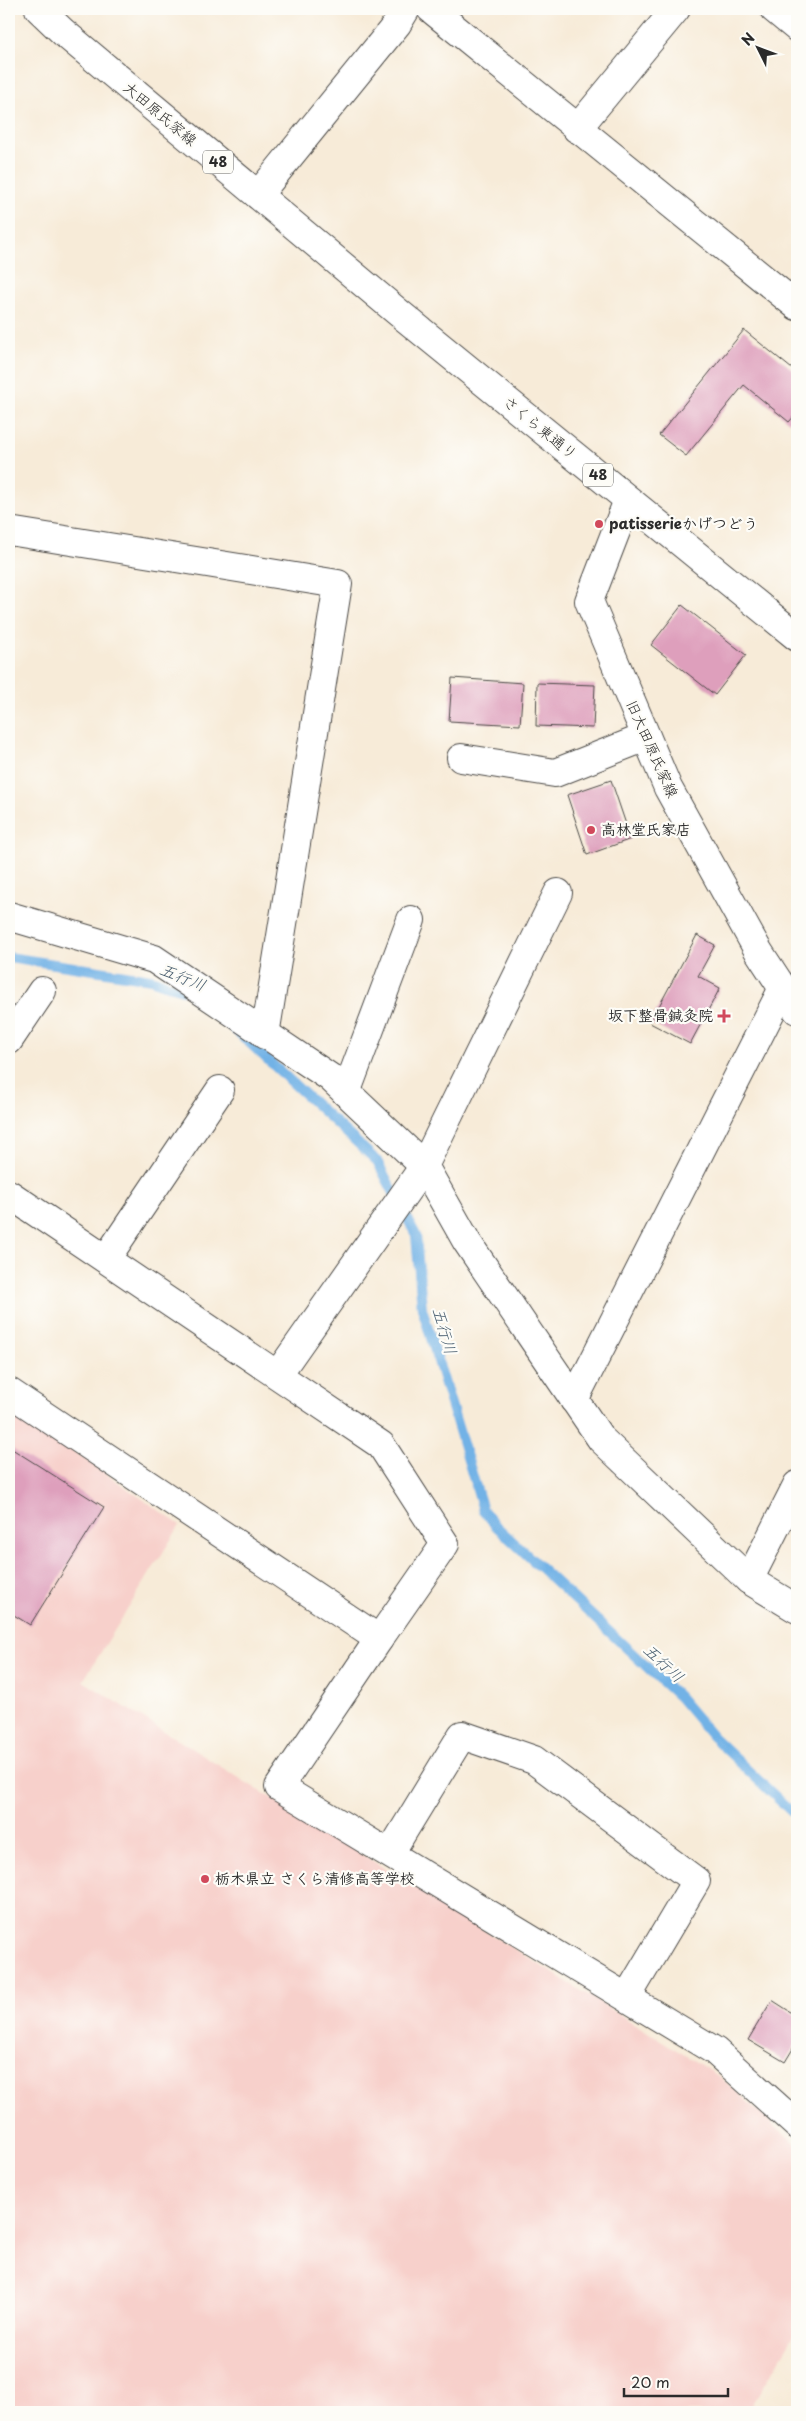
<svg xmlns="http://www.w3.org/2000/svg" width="806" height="2421" viewBox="0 0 806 2421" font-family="'Playpen Sans','Klee One',sans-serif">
	<rect width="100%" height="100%" fill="#fdfcf7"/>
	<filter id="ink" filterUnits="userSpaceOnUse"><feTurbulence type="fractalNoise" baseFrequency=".02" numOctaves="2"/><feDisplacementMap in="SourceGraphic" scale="10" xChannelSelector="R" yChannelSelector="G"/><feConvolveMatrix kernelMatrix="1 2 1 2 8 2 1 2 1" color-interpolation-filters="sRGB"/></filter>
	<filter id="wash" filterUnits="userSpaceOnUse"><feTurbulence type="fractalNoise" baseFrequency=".0096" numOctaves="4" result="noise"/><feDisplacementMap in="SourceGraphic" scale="20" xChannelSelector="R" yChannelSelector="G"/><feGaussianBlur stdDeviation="1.12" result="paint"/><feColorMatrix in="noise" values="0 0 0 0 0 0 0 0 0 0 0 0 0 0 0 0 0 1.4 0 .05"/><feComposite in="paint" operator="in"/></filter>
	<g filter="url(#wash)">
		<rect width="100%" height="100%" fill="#f7ebd8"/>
		<!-- built -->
		<path fill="#f7d0cb" d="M9 1407 180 1525 83 1681 720 2077 797 2146V2331L748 2412H567L559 2405 554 2412H9Z"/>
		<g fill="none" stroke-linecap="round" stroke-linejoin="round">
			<!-- stream -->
			<g stroke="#72b2e6" stroke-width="10">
				<path d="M9 957 151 979 182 990"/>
				<path d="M229 1024 377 1161 416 1235 422 1308 483 1510 495 1525 679 1697 713 1737 797 1817"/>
			</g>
		</g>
		<g id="blocks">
			<!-- building -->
			<g fill="#de9fbc">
				<path d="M744 330 797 373V413L789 422 744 385 686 456 659 435Z"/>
				<path d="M682 605 746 655 715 695 651 645Z"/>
				<path d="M452 678 523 683 520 725 449 721Z"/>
				<path d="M537 683 595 685 593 728 536 726Z"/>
				<path d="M611 780 631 839 587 855 567 795Z"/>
				<path d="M697 935 715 945 698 976 720 988 690 1044 650 1023Z"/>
				<path d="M9 1447 104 1507 30 1625 9 1612Z"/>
				<path d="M772 2000 797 2016V2042L785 2062 748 2040Z"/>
			</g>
		</g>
	</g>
	<g filter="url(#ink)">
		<use href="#blocks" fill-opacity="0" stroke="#4a4845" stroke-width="1"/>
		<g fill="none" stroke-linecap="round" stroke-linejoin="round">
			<defs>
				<g id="street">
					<path d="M431 9 797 306"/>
					<path d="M774 9 797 28"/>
					<path d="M577 129 676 9"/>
					<path d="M628 500 589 601 668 788 759 952 797 1010"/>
					<path d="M9 531 338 584 265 1035"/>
					<path d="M461 758 555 773 646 737"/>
					<path d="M9 916 154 959 331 1078 424 1166 467 1242 601 1439 749 1580 797 1609"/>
					<path d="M9 1040 42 991"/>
					<path d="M346 1093 411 920"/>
					<path d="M9 1194 381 1445 445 1544 379 1639"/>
					<path d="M106 1259 220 1090"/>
					<path d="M278 1374 424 1166 558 893"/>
					<path d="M9 1392 379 1639 279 1787 715 2051 797 2125"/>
					<path d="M574 1400 783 988"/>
					<path d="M749 1580 797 1485"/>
					<path d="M390 1853 462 1735 534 1760 696 1881 627 1997"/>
				</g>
				<path id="secondary" d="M258 195 397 24 406 9"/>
				<path id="primary" d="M39 9 63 32 399 313 797 637"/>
			</defs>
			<!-- street casing -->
			<use href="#street" stroke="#4a4845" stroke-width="30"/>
			<!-- secondary casing -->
			<use href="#secondary" stroke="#4a4845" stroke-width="30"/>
			<!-- primary casing -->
			<use href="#primary" stroke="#4a4845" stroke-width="30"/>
			<!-- street -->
			<use href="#street" stroke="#fff" stroke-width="28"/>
			<!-- secondary -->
			<use href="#secondary" stroke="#fff" stroke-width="28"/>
			<!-- primary -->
			<use href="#primary" stroke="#fff" stroke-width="28"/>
		</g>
	</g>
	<!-- markers -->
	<g fill="#d1495b" stroke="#fdfcf7" stroke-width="2">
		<circle cx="599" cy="524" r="5"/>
		<circle cx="591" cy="830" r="5"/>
		<path d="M721.5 1008.5h5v5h5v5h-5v5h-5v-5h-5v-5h5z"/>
		<circle cx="205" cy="1879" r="5"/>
	</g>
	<g text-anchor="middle" stroke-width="4.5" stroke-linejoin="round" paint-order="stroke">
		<!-- shield labels -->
		<g fill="#fdfcf7" stroke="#6a6a68" stroke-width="1">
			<rect x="203" y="150.5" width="30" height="23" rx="4"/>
			<rect x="583" y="463.5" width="30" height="23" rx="4"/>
		</g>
		<g font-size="14" font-weight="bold" fill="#2b2b2b">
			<text x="218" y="167">48</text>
			<text x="598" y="480">48</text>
		</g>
		<!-- street labels -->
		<g font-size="15" fill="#2b2b2b" stroke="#fdfcf7">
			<text transform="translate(160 114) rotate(40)" y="5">大田原氏家線</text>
			<text transform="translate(540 428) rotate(39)" y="5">さくら東通り</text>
			<text transform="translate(652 749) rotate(66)" y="5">旧大田原氏家線</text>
		</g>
		<!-- poi labels -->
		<g font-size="15" font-weight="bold" fill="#2b2b2b" stroke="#fdfcf7" text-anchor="start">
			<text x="609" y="529">patisserieかげつどう</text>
			<text x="601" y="835">高林堂氏家店</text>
			<text x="713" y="1021" text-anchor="end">坂下整骨鍼灸院</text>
			<text x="215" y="1884">栃木県立 さくら清修高等学校</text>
		</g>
		<!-- water labels -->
		<g font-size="16" font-style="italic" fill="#445a6c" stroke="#fdfcf7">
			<text transform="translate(183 977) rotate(22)" y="6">五行川</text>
			<text transform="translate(445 1331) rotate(74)" y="6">五行川</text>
			<text transform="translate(664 1663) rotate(43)" y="6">五行川</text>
		</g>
	</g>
	<!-- margin -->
	<rect width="806" height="2421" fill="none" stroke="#fdfcf7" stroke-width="30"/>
	<!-- north arrow -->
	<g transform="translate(758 48) rotate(312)" stroke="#fdfcf7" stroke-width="4" paint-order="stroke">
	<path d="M0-4L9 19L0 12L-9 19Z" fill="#2b2b2b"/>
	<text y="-8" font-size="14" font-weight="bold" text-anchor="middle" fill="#2b2b2b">N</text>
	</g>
	<!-- scale -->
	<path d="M624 2388v8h104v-8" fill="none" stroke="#2b2b2b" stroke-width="2.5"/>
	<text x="631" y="2388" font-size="15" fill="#2b2b2b" stroke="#fdfcf7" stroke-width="4" paint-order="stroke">20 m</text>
</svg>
